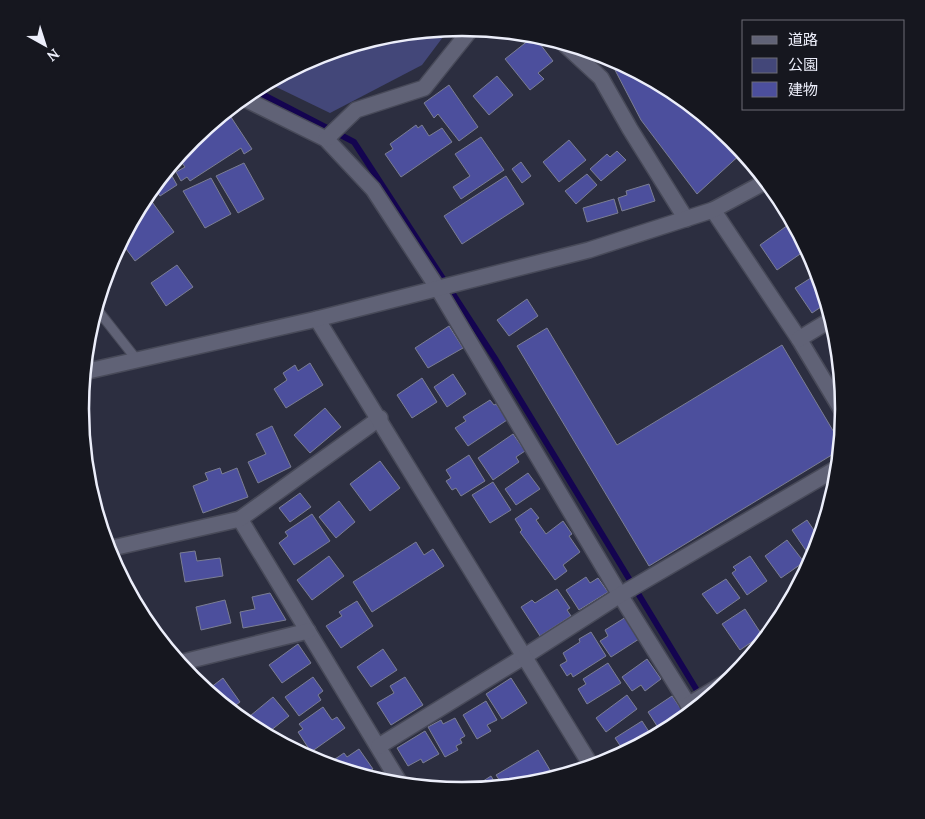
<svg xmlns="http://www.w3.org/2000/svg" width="925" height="819" viewBox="0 0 925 819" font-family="Lora,'Noto Sans JP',serif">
	<rect width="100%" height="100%" fill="#2c2e40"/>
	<!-- green -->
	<path fill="#434779" d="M449 29 422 65 330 113 268 83 317 56 388 35Z"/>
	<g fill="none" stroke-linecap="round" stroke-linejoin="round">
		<!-- stream -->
		<path stroke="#140450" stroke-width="6" d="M254 90 354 142 496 360 701 697"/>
	</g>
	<!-- building -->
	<g fill="#4c4f9d" stroke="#7b7e93">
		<path d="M534 36 553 61 538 73 544 79 530 90 505 59Z"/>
		<path d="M622 64 675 92 733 140 743 152 697 194 641 120 615 70Z"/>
		<path d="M497 76 513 95 489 115 473 96Z"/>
		<path d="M449 85 478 127 459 141 438 114 434 118 424 103Z"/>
		<path d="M227 111 252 149 244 154 241 148 190 181 187 177 181 181 176 172 185 167 178 157 193 139 211 127 210 125Z"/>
		<path d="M416 125 418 128 422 125 429 136 442 128 452 142 401 177 385 154 393 149 390 144Z"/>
		<path d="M481 137 504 170 461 199 453 187 470 176 455 154Z"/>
		<path d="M569 140 586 160 559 182 543 162Z"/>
		<path d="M617 151 626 160 601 181 590 169 607 154 610 157Z"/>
		<path d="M521 162 531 176 522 183 512 169Z"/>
		<path d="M244 163 264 199 238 213 216 176Z"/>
		<path d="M168 169 177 185 160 196 154 187Z"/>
		<path d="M587 174 597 185 576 204 565 191Z"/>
		<path d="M506 176 524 204 462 244 444 216Z"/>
		<path d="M211 178 231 214 205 228 183 191Z"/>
		<path d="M649 184 655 201 622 211 618 198 627 195 626 191Z"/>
		<path d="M147 195 174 232 135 261 121 242Z"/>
		<path d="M614 199 618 213 587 222 583 208Z"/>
		<path d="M788 225 806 250 777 270 760 245Z"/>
		<path d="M177 265 193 287 166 306 151 283Z"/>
		<path d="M817 274 827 303 812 313 795 288Z"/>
		<path d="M527 299 538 316 509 336 497 320Z"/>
		<path d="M449 326 463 348 428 368 415 348Z"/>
		<path d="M547 328 617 445 782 345 841 444 840 450 649 566 517 346Z"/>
		<path d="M837 336 839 355 830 340Z"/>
		<path d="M310 363 323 385 286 408 274 389 287 380 283 373 295 365 298 371Z"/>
		<path d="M453 374 466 394 447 407 434 387Z"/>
		<path d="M422 378 437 402 412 418 397 395Z"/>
		<path d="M490 400 494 405 496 404 507 420 468 446 455 428 466 421 463 417Z"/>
		<path d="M325 408 341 427 310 453 294 435Z"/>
		<path d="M272 426 291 467 258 483 248 462 266 454 256 434Z"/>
		<path d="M513 434 525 451 516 457 519 462 493 480 478 458Z"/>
		<path d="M469 455 485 481 461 496 456 488 452 490 446 481 451 478 446 470Z"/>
		<path d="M380 461 400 488 370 511 350 484Z"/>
		<path d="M220 468 222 474 237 468 248 497 203 513 193 486 208 480 205 473Z"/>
		<path d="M528 473 540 489 516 505 505 489Z"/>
		<path d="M493 482 511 510 490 523 472 495Z"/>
		<path d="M300 493 311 507 290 522 279 508Z"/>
		<path d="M339 501 355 522 336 538 319 517Z"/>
		<path d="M531 508 539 518 536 520 546 534 563 521 572 534 569 536 580 552 563 565 567 571 555 580 520 532 522 530 515 519Z"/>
		<path d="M829 512 823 530 817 520Z"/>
		<path d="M312 514 330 541 294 565 279 543 288 536 285 532Z"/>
		<path d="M807 520 820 539 816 555 811 558 792 530Z"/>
		<path d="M787 540 804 562 781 578 765 556Z"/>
		<path d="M416 542 424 555 433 549 444 566 372 612 353 582Z"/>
		<path d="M195 551 197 561 220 558 223 576 185 582 180 553Z"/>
		<path d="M329 556 344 576 312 600 297 580Z"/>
		<path d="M750 556 767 581 747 595 732 573 736 570 733 567Z"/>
		<path d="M586 577 590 583 598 578 608 592 579 610 566 590Z"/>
		<path d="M726 579 740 598 717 614 702 594Z"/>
		<path d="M557 589 570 608 567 610 571 616 540 636 521 607 532 600 535 603Z"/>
		<path d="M270 593 286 620 243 628 240 612 255 609 252 597Z"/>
		<path d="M225 600 231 623 201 630 196 607Z"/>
		<path d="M357 601 373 626 341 648 326 626 342 616 339 612Z"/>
		<path d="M745 609 762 635 740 650 722 624Z"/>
		<path d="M626 617 639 639 611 657 600 641 608 636 605 630Z"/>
		<path d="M591 632 606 656 573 677 571 673 567 676 560 665 567 661 563 653 580 642 579 639Z"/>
		<path d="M298 644 311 663 282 683 269 665Z"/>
		<path d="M383 649 397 670 371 687 357 667Z"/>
		<path d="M647 659 661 679 645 691 641 685 632 691 622 677Z"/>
		<path d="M608 663 621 683 587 704 578 689 586 684 583 679Z"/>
		<path d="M313 677 323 691 318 695 321 700 299 716 285 697Z"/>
		<path d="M405 677 423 705 391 725 377 703 394 693 390 686Z"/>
		<path d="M223 678 240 702 229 710 206 691Z"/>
		<path d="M511 678 527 703 502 719 486 694Z"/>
		<path d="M627 695 637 709 606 732 596 718Z"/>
		<path d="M672 696 683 712 659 729 648 712Z"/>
		<path d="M273 697 289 716 265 735 250 716Z"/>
		<path d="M486 701 497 720 487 725 491 731 477 739 463 715Z"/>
		<path d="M323 707 332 720 337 717 345 728 311 752 298 732 303 729 299 724Z"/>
		<path d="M455 718 465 736 460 739 462 743 456 746 458 750 445 757 428 727 441 720 443 724Z"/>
		<path d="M642 721 653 738 625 753 615 738Z"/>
		<path d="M425 731 439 754 423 763 421 759 408 766 397 748Z"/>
		<path d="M359 749 373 769 362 776 326 765 344 753 347 757Z"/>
		<path d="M538 750 553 775 537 784 504 787 496 775Z"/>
		<path d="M491 776 498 788 470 791 469 790Z"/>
	</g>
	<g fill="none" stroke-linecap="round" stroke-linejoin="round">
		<defs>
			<path id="service" d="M96 308 137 360"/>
			<g id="minor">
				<path d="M562 42 601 78 630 129 686 219"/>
				<path d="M243 98 326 139 373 189 437 287 620 595 693 712"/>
				<path d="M326 139 356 110 424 88 472 28"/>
				<path d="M713 210 799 339 844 414"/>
				<path d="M799 339 832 319"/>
				<path d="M240 519 401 785"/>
				<path d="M108 549 240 519 380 418"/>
				<path d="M179 663 308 631"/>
				<path d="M688 705 735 677"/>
				<path d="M379 746 525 656 620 595 839 467"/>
			</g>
			<g id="tertiary">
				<path d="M317 319 592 767"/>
				<path d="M84 372 317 319 589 250 713 210 767 181"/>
			</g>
		</defs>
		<!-- service casing -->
		<use href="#service" stroke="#484a59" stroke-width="11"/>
		<!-- minor casing -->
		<use href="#minor" stroke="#484a59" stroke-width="18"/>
		<!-- tertiary casing -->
		<use href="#tertiary" stroke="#484a59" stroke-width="18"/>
		<!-- service -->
		<use href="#service" stroke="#606276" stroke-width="9"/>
		<!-- minor -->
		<use href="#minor" stroke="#606276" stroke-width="15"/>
		<!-- tertiary -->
		<use href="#tertiary" stroke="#606276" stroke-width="15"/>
	</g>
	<!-- crop -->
	<path d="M0 0H925V819H0ZM89 409a373 373 0 1 1 746 0a373 373 0 1 1-746 0Z" fill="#16171f" fill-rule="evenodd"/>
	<path fill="none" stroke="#eceefa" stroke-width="2.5" d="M89 409a373 373 0 1 1 746 0a373 373 0 1 1-746 0Z"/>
	<!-- legend -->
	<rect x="742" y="20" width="162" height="90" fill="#16171f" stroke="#6c6d77"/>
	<rect x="752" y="36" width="25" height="8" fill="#606276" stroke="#6c6d77"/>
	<text x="788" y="45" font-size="15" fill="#eceefa">道路</text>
	<rect x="752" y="58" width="25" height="15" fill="#434779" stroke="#6c6d77"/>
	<text x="788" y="70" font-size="15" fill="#eceefa">公園</text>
	<rect x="752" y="82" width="25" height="15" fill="#4c4f9d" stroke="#6c6d77"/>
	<text x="788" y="95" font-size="15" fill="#eceefa">建物</text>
	<!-- north arrow -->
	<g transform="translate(45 45) rotate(141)" stroke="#16171f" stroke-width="4" paint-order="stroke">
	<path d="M0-4L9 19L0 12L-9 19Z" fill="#eceefa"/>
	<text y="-8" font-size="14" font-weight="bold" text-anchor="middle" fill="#eceefa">N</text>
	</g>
</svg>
